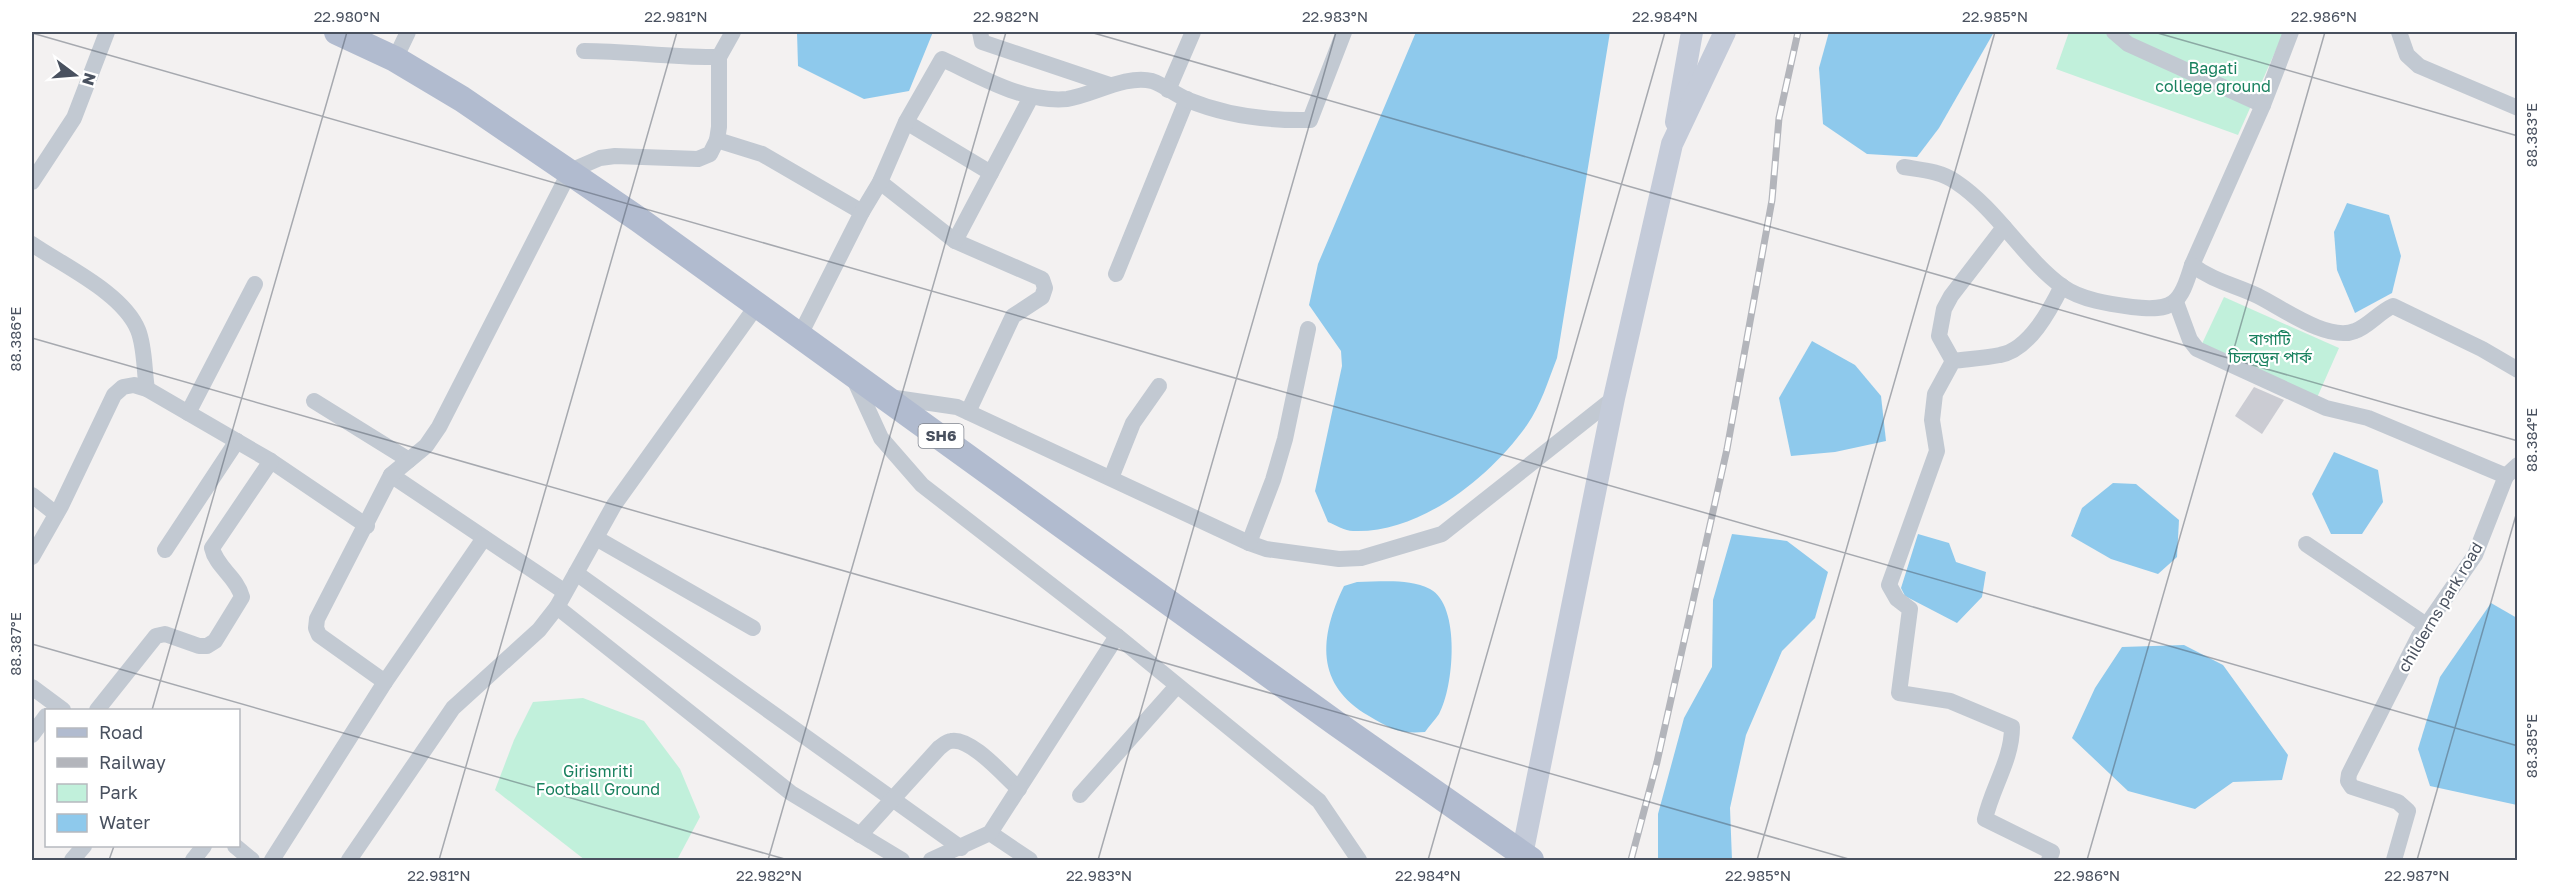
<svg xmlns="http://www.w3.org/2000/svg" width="2549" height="892" viewBox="0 0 2549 892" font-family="'Golos Text','Noto Sans Bengali',sans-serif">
	<rect width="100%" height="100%" fill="#f3f1f1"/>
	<!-- green -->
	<g fill="#c1f0db">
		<path d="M2069 32H2284L2238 135 2056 69Z"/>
		<path d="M2224 297 2339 348 2316 400 2200 348Z"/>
		<path d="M583 698 644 721 680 769 700 817 677 860H585L495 790 514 740 533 702Z"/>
	</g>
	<!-- water -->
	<g fill="#8ec9ec">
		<path d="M797 32H933L909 91 864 99 798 66Z"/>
		<path d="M1416 32H1610L1557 358C1548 381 1541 405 1527 425 1490 477 1420 534 1353 531 1345 531 1336 525 1328 522L1315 491 1342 366 1341 351 1309 305 1318 264Z"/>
		<path d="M1829 32H1994L1939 128 1917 157 1867 154 1823 124 1819 68Z"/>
		<path d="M2347 203 2389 215 2401 256 2392 293 2355 313 2337 270 2334 232Z"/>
		<path d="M1812 341 1855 365 1881 396 1886 441 1835 452 1791 456 1779 398Z"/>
		<path d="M2334 452 2378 470 2383 502 2362 534H2331L2312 494Z"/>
		<path d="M2113 483 2136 484 2179 520 2177 557 2158 574 2111 559 2071 536 2082 508Z"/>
		<path d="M1732 534 1787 541 1828 572 1815 618 1782 651 1746 735 1730 808 1732 860H1658V814L1684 718 1712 667 1713 600Z"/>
		<path d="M1918 534 1949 543 1956 562 1986 572 1982 597 1957 623 1905 596 1901 588Z"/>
		<path d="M1357 582C1380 582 1408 578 1430 589 1461 605 1454 688 1439 714 1435 720 1429 726 1425 732 1399 734 1391 729 1369 716 1315 685 1319 637 1344 586Z"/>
		<path d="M2491 603 2517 618V805L2430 786 2418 749 2440 677Z"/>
		<path d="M2184 645 2223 665 2288 755 2282 780 2233 782 2195 809 2128 791 2072 738 2095 688 2122 647Z"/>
	</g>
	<!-- building -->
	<path fill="#cbccd3" d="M2254 387 2284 400 2262 434 2235 416Z"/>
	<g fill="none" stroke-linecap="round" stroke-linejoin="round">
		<!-- street -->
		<g stroke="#c2c9d2" stroke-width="16">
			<path d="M980 32 982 42 1110 85"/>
			<path d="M2114 32 2128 44 2263 105"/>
			<path d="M2399 32 2407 55 2419 66 2518 108"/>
			<path d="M584 51C629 51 673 58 719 57"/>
			<path d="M395 59 408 32"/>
			<path d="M1168 90 1193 32"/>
			<path d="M906 122 991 173"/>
			<path d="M717 140 762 154 862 212"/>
			<path d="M1904 167C1922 170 1940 171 1956 182 1998 210 2023 258 2063 287 2081 300 2110 304 2132 307 2174 312 2180 304 2192 265L2263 105 2291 32"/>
			<path d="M32 182 74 118 107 32"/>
			<path d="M880 182 955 241 1033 275 1042 279 1045 288 1042 297 1013 316 968 412"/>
			<path d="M955 241 1031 97"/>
			<path d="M32 244C64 266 123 293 138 330 145 347 144 371 147 389"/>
			<path d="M2192 265C2213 281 2235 285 2258 296 2282 308 2328 342 2355 331 2369 326 2379 312 2393 306L2482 349 2518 370"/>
			<path d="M1116 274 1187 99"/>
			<path d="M2176 302 2190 340 2197 349 2326 408 2368 418 2506 476 2475 555 2419 636 2349 774 2348 781 2352 787 2398 802 2408 811 2394 860"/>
			<path d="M800 335 862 212 880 182 906 122 942 59C980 76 1023 103 1067 99 1091 96 1126 74 1152 81 1164 85 1176 95 1188 100 1227 116 1268 121 1310 120L1344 32"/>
			<path d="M1953 361 1939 336 1944 309 1951 296 2004 227"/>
			<path d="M853 377 881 438 922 485 1117 636 1319 801 1359 860"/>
			<path d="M889 397 957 407 1249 543 1266 549 1339 559 1361 558 1442 534 1614 398"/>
			<path d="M314 401 409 460"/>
			<path d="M188 413 255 284"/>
			<path d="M391 475 565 592"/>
			<path d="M2506 476 2518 465"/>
			<path d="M1111 478 1133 423 1159 386"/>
			<path d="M32 495 56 514"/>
			<path d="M596 538 753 628"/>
			<path d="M1249 543 1273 480 1285 439 1308 329"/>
			<path d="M2306 544 2426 625"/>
			<path d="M165 550 237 441"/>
			<path d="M32 557 61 506 114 395 123 387 134 385 147 389 271 461 367 526"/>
			<path d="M576 573 961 848"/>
			<path d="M557 607 791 793 902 860"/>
			<path d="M385 682 319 635 316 628 317 619 391 475 426 446 439 427 570 171 600 158 615 156 698 159 710 154 717 140 719 127V57L733 32"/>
			<path d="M32 687 63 710"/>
			<path d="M97 710 156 636 165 634 199 646H207L215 641 242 597C237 577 216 567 212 548L271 461"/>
			<path d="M32 735 46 716"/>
			<path d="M1080 795 1176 687"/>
			<path d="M990 833 1030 860"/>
			<path d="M860 835 939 748C942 746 947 741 951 741 971 737 1004 776 1019 789"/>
			<path d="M235 846 252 860"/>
			<path d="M72 860 84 846"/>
			<path d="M193 860 204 846"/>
			<path d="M272 860 385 682 484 538"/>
			<path d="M349 860 453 708 539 630 557 607 614 505 758 304"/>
			<path d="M931 860 990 833 1117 636"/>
			<path d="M2049 860 2052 852 1985 819C1992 787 2012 760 2012 727L1950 701 1899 693 1910 609 1897 599 1889 585 1937 451 1932 420 1935 394 1953 361C1969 359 1985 358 2000 355 2029 350 2050 310 2062 286"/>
		</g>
		<!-- secondary -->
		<g stroke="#c4cbd9" stroke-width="22">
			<path d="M1676 122 1692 32"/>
			<path d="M1521 860 1614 398 1672 144 1725 32"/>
		</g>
		<!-- primary -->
		<path stroke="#b1bbcf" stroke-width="26" d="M337 32 395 59 462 99 638 219 1337 724 1531 860"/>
		<defs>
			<path id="rail" d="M1631 860 1657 762 1727 449 1772 200 1779 118 1798 32"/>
		</defs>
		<!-- rail casing -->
		<use href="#rail" stroke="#b3b5bb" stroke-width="7"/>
		<!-- rail -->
		<use href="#rail" stroke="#fff" stroke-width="4.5" stroke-dasharray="14" stroke-linecap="butt"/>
	</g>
	<!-- ticks -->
	<path fill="none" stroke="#49515f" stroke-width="1.5" stroke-opacity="0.45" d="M1090 32 2518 441M2154 32 2518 136M32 33 2518 746M32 338 1852 860M32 644 788 860M152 710 347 32M109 860 114 846M439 860 677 32M768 860 1006 32M1098 860 1336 32M1428 860 1665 32M1757 860 1995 32M2087 860 2325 32M2417 860 2518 508"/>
	<g text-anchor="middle" stroke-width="4.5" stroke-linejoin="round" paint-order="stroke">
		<!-- shield labels -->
		<rect fill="#fff" stroke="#80858f" stroke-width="1.5" x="918.5" y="424" width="45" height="24" rx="4.5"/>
		<g font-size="15" font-weight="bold" fill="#49515f">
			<text x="941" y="441">SH6</text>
		</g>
		<!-- park labels -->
		<g font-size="16" fill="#18815e" stroke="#fff">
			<text x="2213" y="74">Bagati<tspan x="2213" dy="18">college ground</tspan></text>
			<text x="2270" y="345">বাগাটি<tspan x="2270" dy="18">চিলড্রেন পার্ক</tspan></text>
			<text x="598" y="777">Girismriti<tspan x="598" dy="18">Football Ground</tspan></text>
		</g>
		<!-- street labels -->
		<g font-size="16" fill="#49515f" stroke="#fff">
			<text transform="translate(2440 607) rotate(-59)" y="6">childerns park road</text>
		</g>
	</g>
	<!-- border -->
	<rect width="2549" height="892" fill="none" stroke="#ffffff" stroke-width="66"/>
	<!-- legend -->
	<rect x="45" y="709" width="195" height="138" fill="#ffffff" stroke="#b6b9bf" stroke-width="1.5"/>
	<rect x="57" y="728" width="30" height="9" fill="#b1bbcf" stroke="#b6b9bf" stroke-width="1.5"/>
	<text x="99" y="739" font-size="18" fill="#49515f">Road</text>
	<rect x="57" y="758" width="30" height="9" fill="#b3b5bb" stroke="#b6b9bf" stroke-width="1.5"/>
	<text x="99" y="769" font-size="18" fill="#49515f">Railway</text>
	<rect x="57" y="784" width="30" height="18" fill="#c1f0db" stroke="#b6b9bf" stroke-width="1.5"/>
	<text x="99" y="799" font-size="18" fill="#49515f">Park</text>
	<rect x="57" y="814" width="30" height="18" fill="#8ec9ec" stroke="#b6b9bf" stroke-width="1.5"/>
	<text x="99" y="829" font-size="18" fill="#49515f">Water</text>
	<!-- north arrow -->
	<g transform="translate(75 75) rotate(106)" stroke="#ffffff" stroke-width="4.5" paint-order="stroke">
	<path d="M0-4.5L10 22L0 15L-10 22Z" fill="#49515f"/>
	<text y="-9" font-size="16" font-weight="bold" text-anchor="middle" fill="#49515f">N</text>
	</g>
	<rect x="33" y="33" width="2483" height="826" fill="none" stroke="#49515f" stroke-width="2"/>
	<g font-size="15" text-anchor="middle" fill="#49515f">
		<text x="347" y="22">22.980°N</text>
		<text x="676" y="22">22.981°N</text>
		<text x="1006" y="22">22.982°N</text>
		<text x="1335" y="22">22.983°N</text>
		<text x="1665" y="22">22.984°N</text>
		<text x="1995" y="22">22.985°N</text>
		<text x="2324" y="22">22.986°N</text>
		<text transform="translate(2532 135) rotate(-90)" y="5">88.383°E</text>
		<text transform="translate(16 339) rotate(-90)" y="5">88.386°E</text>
		<text transform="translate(2532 440) rotate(-90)" y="5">88.384°E</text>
		<text transform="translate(16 644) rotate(-90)" y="5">88.387°E</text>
		<text transform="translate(2532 746) rotate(-90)" y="5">88.385°E</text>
		<text x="439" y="881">22.981°N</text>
		<text x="769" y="881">22.982°N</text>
		<text x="1099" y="881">22.983°N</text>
		<text x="1428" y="881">22.984°N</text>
		<text x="1758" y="881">22.985°N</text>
		<text x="2087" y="881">22.986°N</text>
		<text x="2417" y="881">22.987°N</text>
	</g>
</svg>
